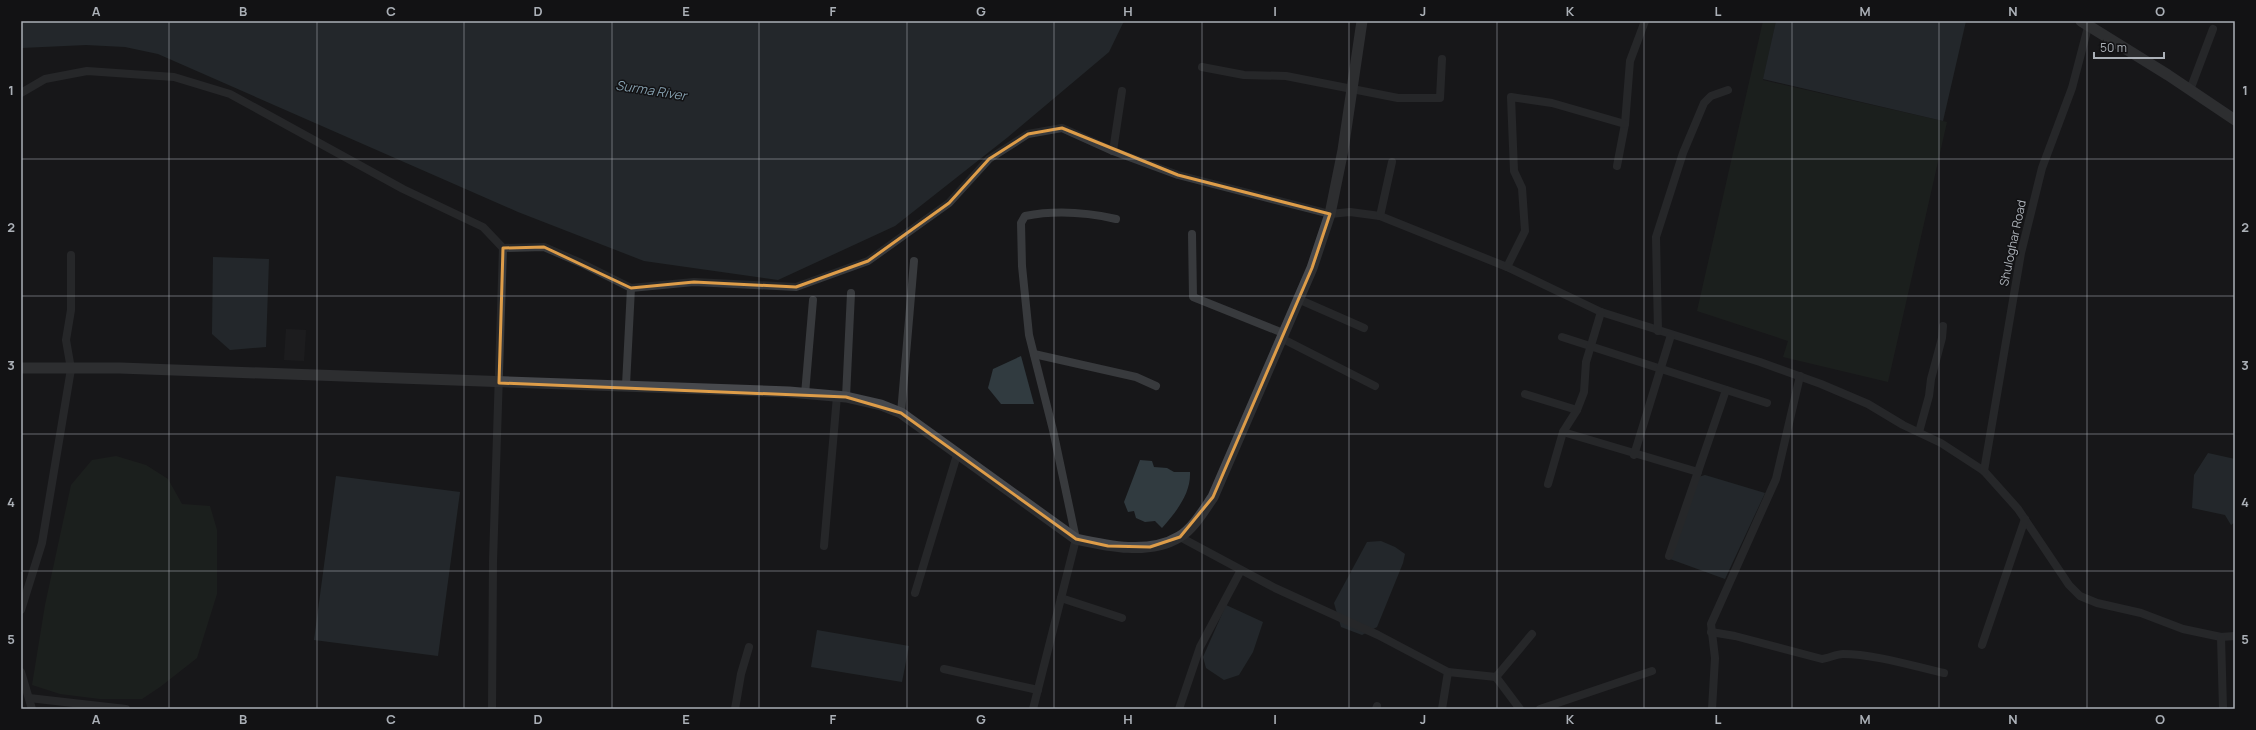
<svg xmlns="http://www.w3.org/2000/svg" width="2256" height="730" viewBox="0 0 2256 730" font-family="Manrope,sans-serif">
	<rect width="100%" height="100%" fill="#171719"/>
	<!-- built -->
	<path fill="#232325" d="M286 329 306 330 304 361 284 360Z"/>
	<!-- green -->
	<g fill="#212822">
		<path d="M1763 21H1776L1763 80 1947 122 1888 382 1783 357 1788 341 1697 311Z"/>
		<path d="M116 456 146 465 168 479 182 504 210 506 217 530V594L197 658 160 687 142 699H100L60 694 32 685 45 605 71 485 92 460Z"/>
	</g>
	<!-- water -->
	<g fill="#313b40">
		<path d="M21 21H1124L1109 52 1008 137 895 226 778 280 644 261 518 212 158 54 125 47 86 45 21 48Z"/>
		<path d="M1776 21H1966L1943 121 1763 79Z"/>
		<path d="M213 257 269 259 266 347 230 350 212 334Z"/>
		<path d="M1021 356 1034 404H1001L988 388 993 369Z"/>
		<path d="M2208 453 2235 459V522L2231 525 2225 515 2192 508 2194 475Z"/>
		<path d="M1140 460 1152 461 1154 467 1167 468 1174 472H1190C1191 494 1176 512 1162 528L1155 521 1145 522 1136 518 1134 511 1128 512 1124 502Z"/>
		<path d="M1705 475 1765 493 1725 579 1670 559 1698 477Z"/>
		<path d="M336 476 460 492 438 656 314 640Z"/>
		<path d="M1381 541 1395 547 1405 554 1403 563 1377 627 1362 635 1341 627 1334 603 1367 542Z"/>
		<path d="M1226 605 1263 622 1253 652 1239 675 1224 680 1206 668 1203 657Z"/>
		<path d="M817 630 909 646 902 682 811 667Z"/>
	</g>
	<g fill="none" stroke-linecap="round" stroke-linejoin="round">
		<!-- minor -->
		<g stroke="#383a3d" stroke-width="8">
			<path d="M1202 67 1244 75 1286 76 1398 98H1440L1442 59"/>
			<path d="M2190 90 2213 29"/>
			<path d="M21 93 45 79 87 71 174 77 230 94 403 189 483 227 503 248 544 247 581 263 631 288 694 282 796 287 868 261 949 203 989 159 1028 134 1062 128 1113 151 1178 175 1330 214 1350 212 1380 216 1507 267 1601 312 1760 362 1821 384 1868 404 1903 425 1941 443 1984 471 2018 509 2069 585 2080 596 2097 603 2141 613 2183 629 2221 637 2235 636"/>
			<path d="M1113 151 1122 91"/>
			<path d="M1617 166 1625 124 1630 61 1645 21"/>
			<path d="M1380 216 1392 162"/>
			<path d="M1192 234 1193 297 1283 333"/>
			<path d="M1507 267 1525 231 1522 188 1514 171 1511 97 1552 103 1625 124"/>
			<path d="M1298 299 1364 328"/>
			<path d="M1658 331 1656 237 1683 153 1704 103 1711 96 1728 90"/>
			<path d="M1562 337 1767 403"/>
			<path d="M1281 338 1375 386"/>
			<path d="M1034 354 1136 377 1156 386"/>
			<path d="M626 385 631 288"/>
			<path d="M805 394 813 300"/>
			<path d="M1525 394 1577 410"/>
			<path d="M846 397 851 293"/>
			<path d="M901 413 914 261"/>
			<path d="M1563 432 1698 472"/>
			<path d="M1919 432 1929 396 1931 379 1942 338 1943 326"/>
			<path d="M1634 455 1671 335"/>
			<path d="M1984 471 2021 253 2042 168 2072 88 2088 27"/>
			<path d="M1548 484 1563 432 1577 410 1584 392 1586 362 1601 312"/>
			<path d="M1180 537 1275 588 1378 635 1448 672 1496 677 1532 634"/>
			<path d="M824 546 837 396"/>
			<path d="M1669 556 1726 390"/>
			<path d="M915 593 957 455"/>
			<path d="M1061 598 1122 618"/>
			<path d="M21 610 42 543 71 369 66 340 71 310V255"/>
			<path d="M1711 632 1735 636 1822 659C1829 658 1837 654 1843 654 1873 654 1913 666 1944 673"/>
			<path d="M2221 637 2223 709"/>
			<path d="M1982 645 2025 519"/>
			<path d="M944 669 1038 690"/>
			<path d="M21 672 32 709"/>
			<path d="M1496 677 1520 709"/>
			<path d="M29 698 126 709"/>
			<path d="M492 709 493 561 503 248"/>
			<path d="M735 709 741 674 749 647"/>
			<path d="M1033 709 1076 539 1053 430 1029 335 1022 266 1021 223 1025 216C1056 210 1085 212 1116 219"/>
			<path d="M1179 709 1200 647 1241 570"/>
			<path d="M1376 709 1377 706"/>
			<path d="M1442 709 1448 672"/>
			<path d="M1540 709 1652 671"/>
			<path d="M1712 709 1715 658 1711 624 1776 479 1800 376"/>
		</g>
		<!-- secondary -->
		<g stroke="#47494d" stroke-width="11">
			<path d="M2081 21 2168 75 2235 120"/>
			<path d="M21 368H120L789 392 846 397 881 405 901 413 1076 539C1108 546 1149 555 1179 537 1193 529 1204 510 1213 497L1312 268 1330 214 1343 150 1362 21"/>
		</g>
	</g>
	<!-- marked area -->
	<path d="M0 0H2256V730H0ZM1062 128 1178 175 1330 214 1312 268 1213 497 1180 537 1150 547 1108 546 1076 539 901 413 846 397 499 383 503 248 544 247 631 288 694 282 796 287 868 261 949 203 989 159 1028 134Z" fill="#171719" fill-opacity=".55" fill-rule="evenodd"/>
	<path fill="none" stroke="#de9d49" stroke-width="3" stroke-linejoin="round" d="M1062 128 1178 175 1330 214 1312 268 1213 497 1180 537 1150 547 1108 546 1076 539 901 413 846 397 499 383 503 248 544 247 631 288 694 282 796 287 868 261 949 203 989 159 1028 134Z"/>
	<!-- grid -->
	<path fill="none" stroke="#abb0b7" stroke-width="1" stroke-opacity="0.55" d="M169 21V709M317 21V709M464 21V709M612 21V709M759 21V709M907 21V709M1054 21V709M1202 21V709M1349 21V709M1497 21V709M1644 21V709M1792 21V709M1939 21V709M2087 21V709M21 159H2235M21 296H2235M21 434H2235M21 571H2235"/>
	<g text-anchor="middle" stroke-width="3" stroke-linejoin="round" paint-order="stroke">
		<!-- street labels -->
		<g font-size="12" fill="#abb0b7" stroke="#121214">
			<text transform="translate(2013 243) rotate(-78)" y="4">Shuloghar Road</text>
		</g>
		<!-- water labels -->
		<g font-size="13" font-style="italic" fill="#859fae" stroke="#121214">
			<text transform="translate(651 90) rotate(9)" y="5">Surma River</text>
		</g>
	</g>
	<!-- border -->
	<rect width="2256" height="730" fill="none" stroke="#121214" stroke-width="44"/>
	<!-- scale -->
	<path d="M2094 52v6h70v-6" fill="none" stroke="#abb0b7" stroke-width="2"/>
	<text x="2100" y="52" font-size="12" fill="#abb0b7" stroke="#121214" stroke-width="3" paint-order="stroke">50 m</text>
	<rect x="22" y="22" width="2212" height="686" fill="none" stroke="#abb0b7" stroke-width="1.5"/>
	<g font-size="13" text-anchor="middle" font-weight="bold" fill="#abb0b7">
		<text x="96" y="16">A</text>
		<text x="243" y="16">B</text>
		<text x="391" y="16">C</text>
		<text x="538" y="16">D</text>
		<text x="686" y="16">E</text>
		<text x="833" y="16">F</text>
		<text x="981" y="16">G</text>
		<text x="1128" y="16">H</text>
		<text x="1275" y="16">I</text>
		<text x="1423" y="16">J</text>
		<text x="1570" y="16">K</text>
		<text x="1718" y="16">L</text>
		<text x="1865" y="16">M</text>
		<text x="2013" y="16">N</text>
		<text x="2160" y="16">O</text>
		<text x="11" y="95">1</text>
		<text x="2245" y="95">1</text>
		<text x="11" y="232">2</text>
		<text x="2245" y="232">2</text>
		<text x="11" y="370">3</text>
		<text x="2245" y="370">3</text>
		<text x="11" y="507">4</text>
		<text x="2245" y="507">4</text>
		<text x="11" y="644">5</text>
		<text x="2245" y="644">5</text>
		<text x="96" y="724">A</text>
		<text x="243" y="724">B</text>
		<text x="391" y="724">C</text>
		<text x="538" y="724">D</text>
		<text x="686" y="724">E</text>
		<text x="833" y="724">F</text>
		<text x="981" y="724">G</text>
		<text x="1128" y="724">H</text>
		<text x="1275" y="724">I</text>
		<text x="1423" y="724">J</text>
		<text x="1570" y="724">K</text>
		<text x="1718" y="724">L</text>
		<text x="1865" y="724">M</text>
		<text x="2013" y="724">N</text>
		<text x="2160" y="724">O</text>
	</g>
</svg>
